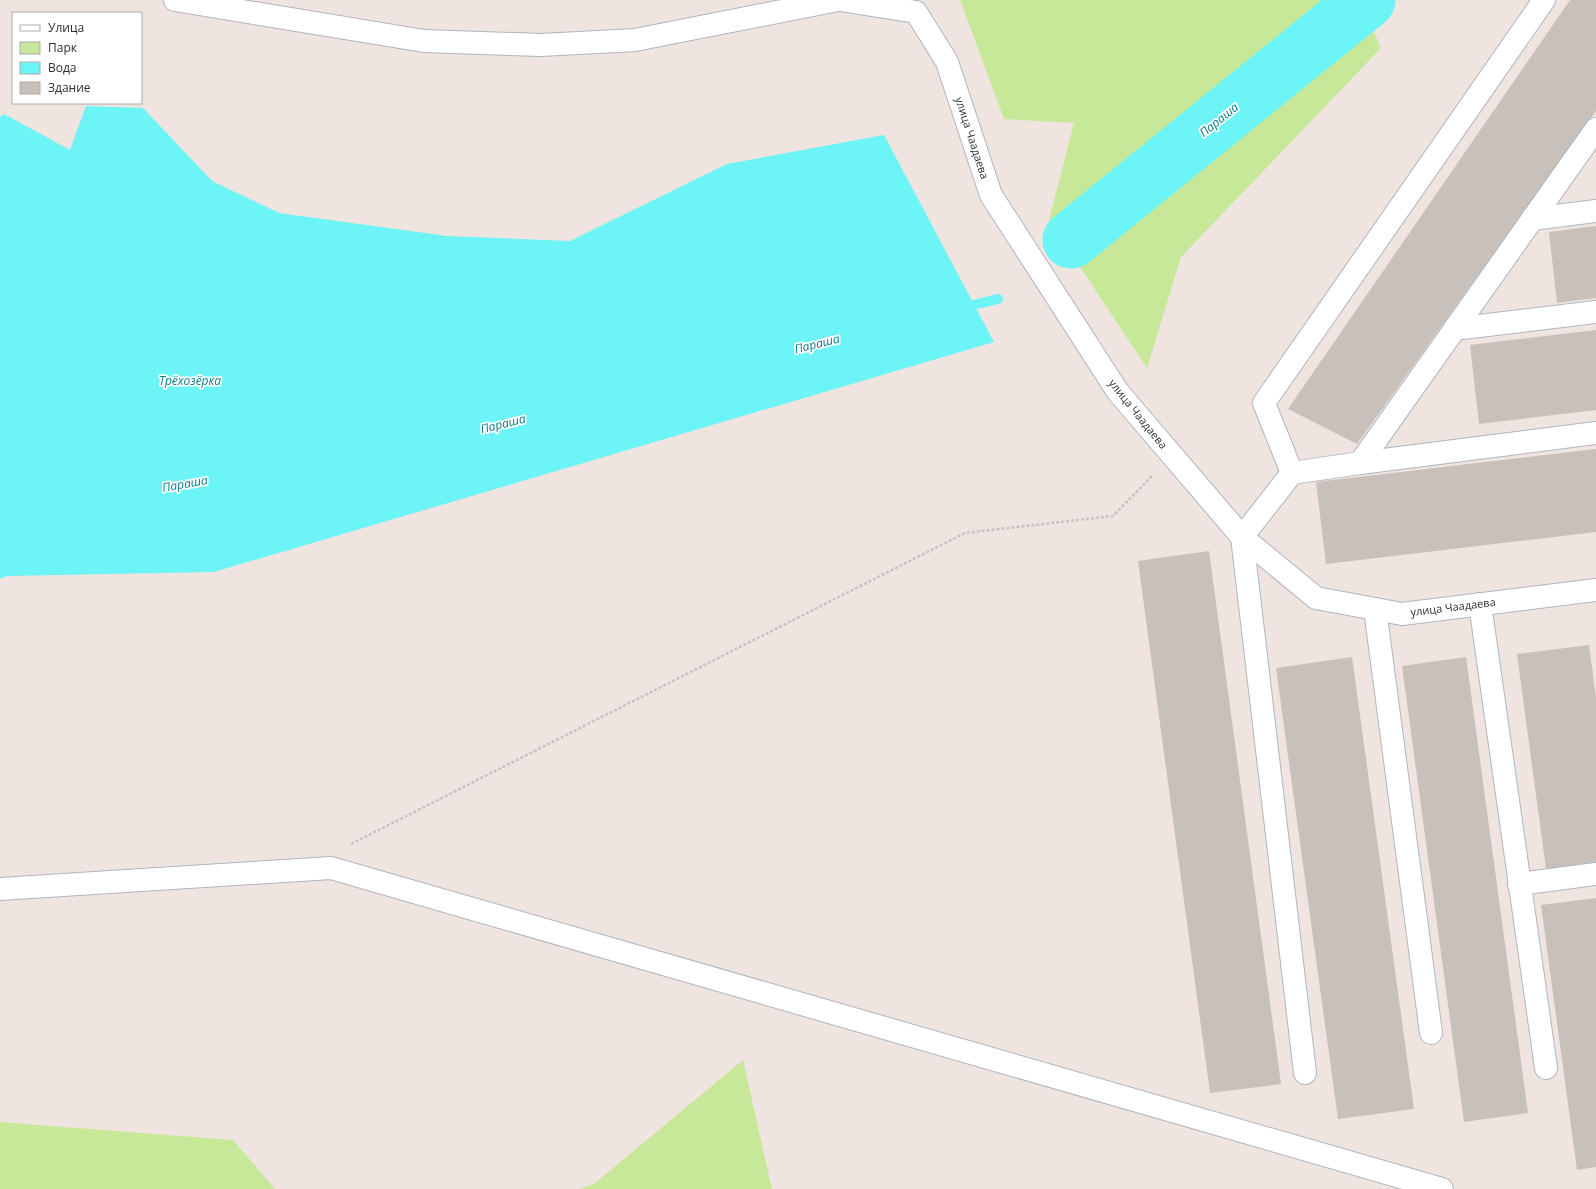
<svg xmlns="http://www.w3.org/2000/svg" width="1596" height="1189" viewBox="0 0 1596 1189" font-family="'Open Sans',sans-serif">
	<rect width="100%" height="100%" fill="#efe4df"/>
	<!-- green -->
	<g fill="#c8e899">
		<path d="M960 0H1360L1381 48 1181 257 1147 368 1049 220 1074 123 1004 119Z"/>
		<path d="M743 1060 772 1189H579L594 1184Z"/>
		<path d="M0 1122 233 1140 275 1189H0Z"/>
	</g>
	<!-- water -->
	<path fill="#6df4f6" d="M86 106 143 108 212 181 279 213 447 236 570 241 727 164 884 135 994 342 214 572 7 576 0 579V117L4 114 70 150Z"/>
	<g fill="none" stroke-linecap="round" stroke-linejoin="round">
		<!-- stream -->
		<path stroke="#6df4f6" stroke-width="10" d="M961 308 998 299"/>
		<!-- river -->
		<path stroke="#6df4f6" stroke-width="57" d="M1071 240 1367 0"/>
	</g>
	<!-- building -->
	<g fill="#c8c0ba">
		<path d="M1570 0H1596V111L1357 444 1288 409Z"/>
		<path d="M1596 226V298L1557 303 1549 232Z"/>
		<path d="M1596 330V410L1479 424 1470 345Z"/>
		<path d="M1596 449V532L1326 564 1316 482Z"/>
		<path d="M1209 551 1281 1084 1210 1093 1138 561Z"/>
		<path d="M1589 645 1596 698V862L1546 869 1517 654Z"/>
		<path d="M1352 657 1414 1109 1338 1119 1276 668Z"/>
		<path d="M1466 657 1528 1113 1464 1122 1402 666Z"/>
		<path d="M1596 898V1167L1577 1170 1541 905Z"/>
	</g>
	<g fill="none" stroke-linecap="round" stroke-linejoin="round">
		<defs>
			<g id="minor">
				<path d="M175 0 424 41 541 45 635 40 838 0"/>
				<path d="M840 0 916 12 947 62 991 195 1118 392 1242 537 1316 598 1402 614 1596 590"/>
				<path d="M1532 219 1596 211"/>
				<path d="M1454 329 1596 312"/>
				<path d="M1360 463 1596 433"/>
				<path d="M1292 473 1264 403 1544 0"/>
				<path d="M1480 604 1546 1068"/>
				<path d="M1375 609 1431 1033"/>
				<path d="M1519 884 1596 874"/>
				<path d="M0 889 331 868 1442 1189"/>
				<path d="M1305 1073 1242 537 1292 473 1360 463 1596 129"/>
			</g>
		</defs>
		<!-- minor casing -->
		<use href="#minor" stroke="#afb6bd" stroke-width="24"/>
		<!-- path -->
		<path stroke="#c4c4c4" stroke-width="2.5" stroke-dasharray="3 2" stroke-linecap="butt" d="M351 844 965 533 1113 516 1153 475"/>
		<!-- minor -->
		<use href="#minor" stroke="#fff" stroke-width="22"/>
	</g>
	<g text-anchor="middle" stroke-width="3.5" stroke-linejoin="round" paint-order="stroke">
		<!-- street labels -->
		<g font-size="11" fill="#2d2d2d" stroke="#fff">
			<text transform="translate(972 138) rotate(72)" y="4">улица Чаадаева</text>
			<text transform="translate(1138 414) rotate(51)" y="4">улица Чаадаева</text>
			<text transform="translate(1453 607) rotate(-7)" y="4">улица Чаадаева</text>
		</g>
		<!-- water labels -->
		<g font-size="12" font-style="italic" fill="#077f8b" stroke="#fff">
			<text transform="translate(1219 120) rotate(-39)" y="4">Параша</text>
			<text transform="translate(817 344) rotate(-14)" y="4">Параша</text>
			<text x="190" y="385">Трёхозёрка</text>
			<text transform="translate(503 424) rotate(-14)" y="4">Параша</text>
			<text transform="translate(185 484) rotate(-10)" y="4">Параша</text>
		</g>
	</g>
	<!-- legend -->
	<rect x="12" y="12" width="130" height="92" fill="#ffffff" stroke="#ababab"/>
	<rect x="20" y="25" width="20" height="6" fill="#ffffff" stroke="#ababab"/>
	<text x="48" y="32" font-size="12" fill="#2d2d2d">Улица</text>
	<rect x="20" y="42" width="20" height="12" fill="#c8e899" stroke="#ababab"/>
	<text x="48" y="52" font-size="12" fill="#2d2d2d">Парк</text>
	<rect x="20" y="62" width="20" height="12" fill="#6df4f6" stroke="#ababab"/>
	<text x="48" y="72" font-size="12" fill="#2d2d2d">Вода</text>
	<rect x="20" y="82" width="20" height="12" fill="#c8c0ba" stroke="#ababab"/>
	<text x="48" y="92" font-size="12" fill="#2d2d2d">Здание</text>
</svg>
